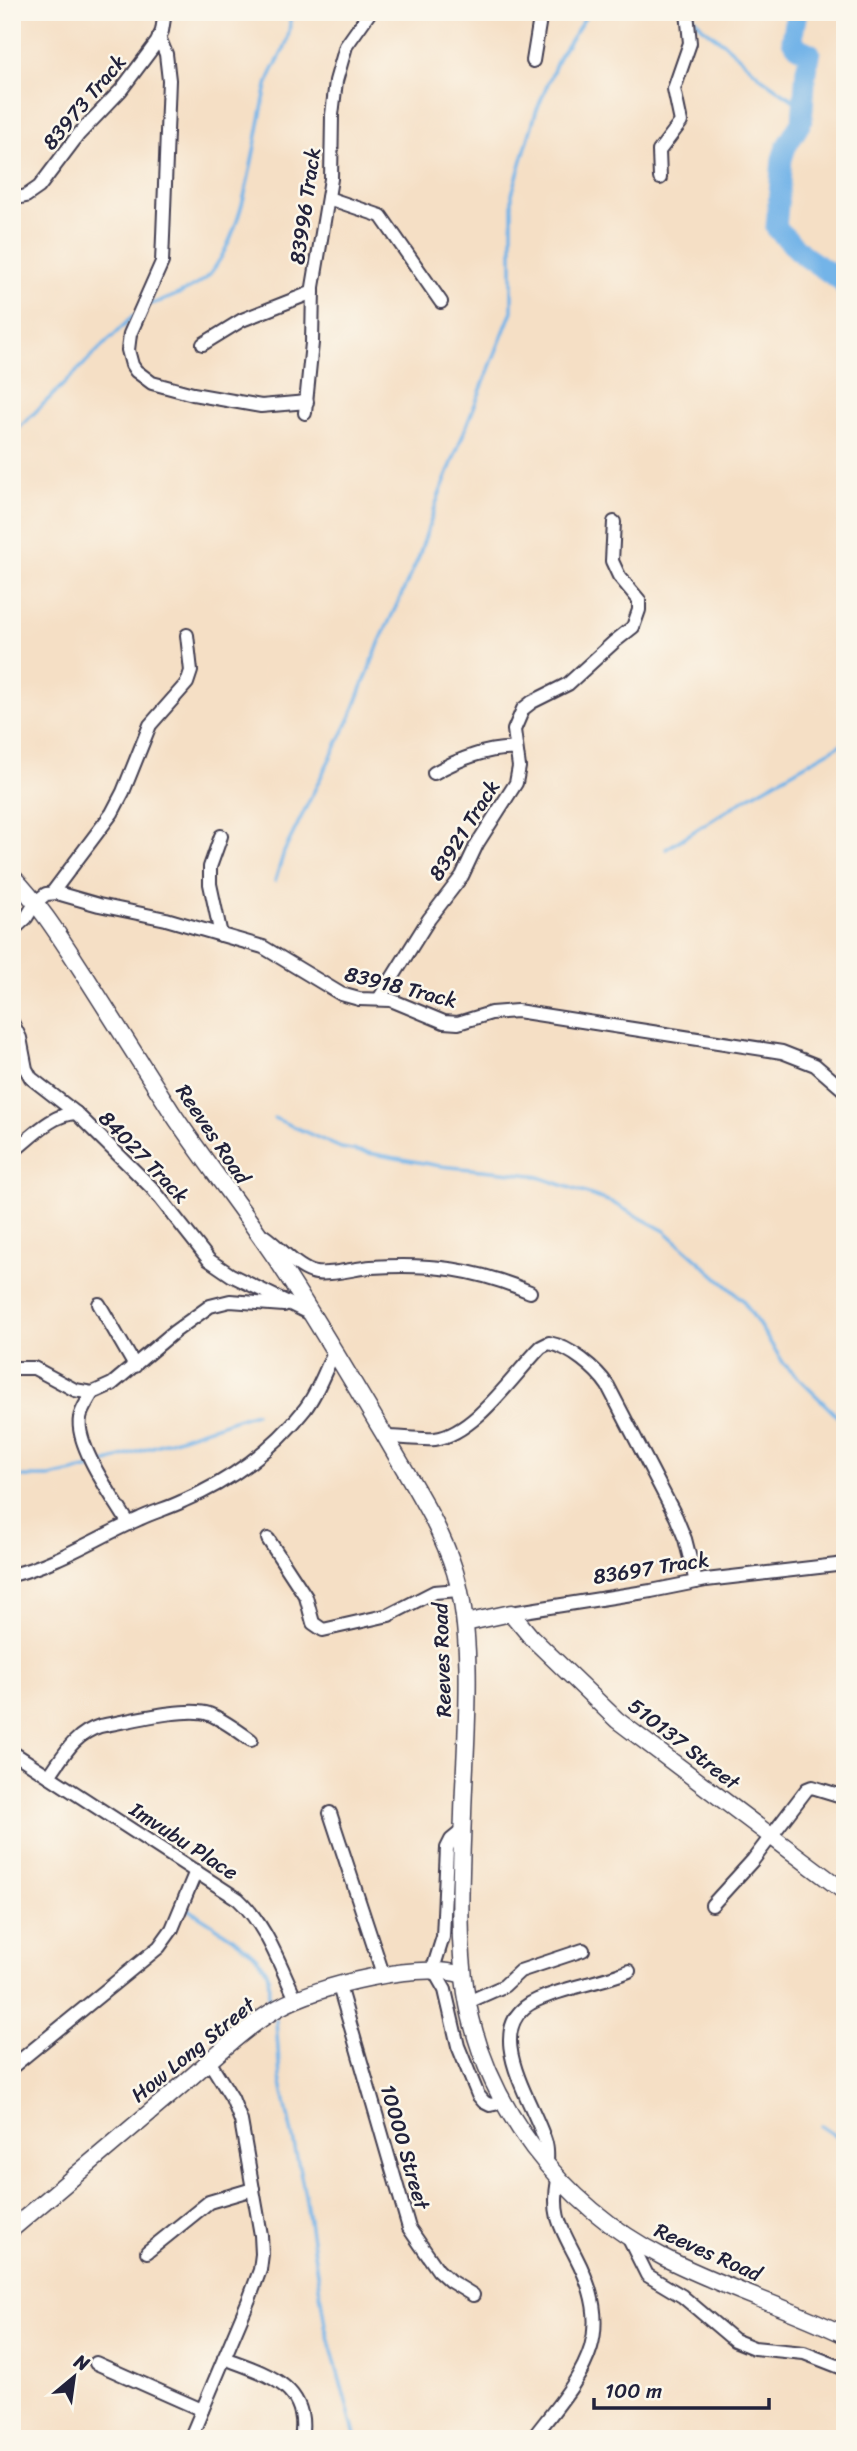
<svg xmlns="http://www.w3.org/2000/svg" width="857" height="2451" viewBox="0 0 857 2451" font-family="Sriracha,sans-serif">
	<rect width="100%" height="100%" fill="#fbf7ec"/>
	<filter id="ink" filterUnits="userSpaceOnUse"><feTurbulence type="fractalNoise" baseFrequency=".0143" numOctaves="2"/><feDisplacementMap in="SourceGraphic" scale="14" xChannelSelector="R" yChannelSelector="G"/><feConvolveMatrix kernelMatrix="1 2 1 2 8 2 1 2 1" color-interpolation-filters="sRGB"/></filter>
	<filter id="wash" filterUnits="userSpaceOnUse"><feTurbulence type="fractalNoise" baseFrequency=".00686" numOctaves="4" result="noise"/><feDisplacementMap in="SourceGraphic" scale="28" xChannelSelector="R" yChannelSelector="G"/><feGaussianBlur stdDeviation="1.57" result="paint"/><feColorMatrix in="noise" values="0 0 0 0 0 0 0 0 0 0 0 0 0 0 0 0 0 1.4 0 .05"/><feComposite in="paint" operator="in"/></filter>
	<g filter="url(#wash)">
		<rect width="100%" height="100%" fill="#f5dfc5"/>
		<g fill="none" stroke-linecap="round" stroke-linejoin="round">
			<!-- stream -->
			<g stroke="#73b4e8" stroke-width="3.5">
				<path d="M691 14 703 28 725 44 763 79 803 107"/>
				<path d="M147 305C164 301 197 288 209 275 248 228 253 140 268 82 272 69 281 57 286 44 290 34 290 22 291 12"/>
				<path d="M12 435 133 316"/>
				<path d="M666 849 748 797 845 742"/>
				<path d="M275 881 284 852 351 716 380 641 418 559 438 498 512 311V194L536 112 559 57 589 12"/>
				<path d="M274 1118 341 1148 440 1166 533 1175 611 1202 665 1231 743 1300 784 1364 845 1424"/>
				<path d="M98 1465 255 1413"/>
				<path d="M12 1477H50L91 1468"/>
				<path d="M187 1908C206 1921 259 1951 267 1972 270 1979 268 1991 269 1999"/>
				<path d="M276 2020 280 2078 305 2195 325 2325 356 2439"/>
				<path d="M821 2126 845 2142"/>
			</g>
			<!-- river -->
			<path stroke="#73b4e8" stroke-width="21" d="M797 12 792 40 799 48 810 53 806 70 802 121 786 147 782 159 776 228 803 255 843 282 845 287"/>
		</g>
	</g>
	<g filter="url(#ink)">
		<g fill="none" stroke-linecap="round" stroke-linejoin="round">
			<defs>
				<g id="minor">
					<path d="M159 37 166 54 169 80 162 262 130 334 128 350 132 365 136 371 152 383 193 394 261 406 307 402"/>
					<path d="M533 61 541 12"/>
					<path d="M660 178 659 151 681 122 674 89 690 43 687 12"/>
					<path d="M328 198 381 216 441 302"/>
					<path d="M12 199 26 196 39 187 79 134 121 90 157 42 162 31 165 12"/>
					<path d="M203 344 242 320 313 292"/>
					<path d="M305 413 312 343 313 287 331 179 332 115 336 81 346 46 370 12"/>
					<path d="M434 773C457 760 489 747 515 749"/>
					<path d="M221 836 210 867V884L221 935"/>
					<path d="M52 893 112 813 123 792 150 725 187 683 191 671 187 635"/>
					<path d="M12 931 26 918 36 902 46 894 57 893 99 905 166 919 263 947 341 994 359 999 391 1000 444 1022 458 1023 491 1013 517 1011 782 1052 815 1065 845 1091"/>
					<path d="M379 999 429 919 462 876 477 844 516 783 519 767 514 730 523 709 532 702 568 684 614 642 633 627 639 610V600L619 576 612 561 614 522"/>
					<path d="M12 1022 20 1038 26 1069 31 1078 76 1113 152 1188 209 1260 231 1275 313 1315"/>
					<path d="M12 1152C31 1138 51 1114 76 1113"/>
					<path d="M264 1236C280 1247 294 1266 312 1272 325 1277 356 1268 371 1267 431 1263 476 1269 530 1292"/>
					<path d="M99 1304 135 1366"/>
					<path d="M12 1368H34L75 1390 92 1393 112 1384 174 1332 210 1306 230 1301 284 1305"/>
					<path d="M92 1393C88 1401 81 1410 80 1418 75 1446 115 1500 129 1524"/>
					<path d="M385 1437C401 1437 418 1440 435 1439 475 1434 514 1374 541 1347L549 1343C570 1347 596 1368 608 1386L676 1517 685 1539 696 1582"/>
					<path d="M268 1539 306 1597 313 1623 323 1630 389 1615 434 1592 459 1590"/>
					<path d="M12 1575C58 1563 96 1538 139 1519 153 1512 169 1508 183 1501 230 1481 274 1449 305 1409 318 1392 325 1371 334 1352"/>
					<path d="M511 1613 651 1591 706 1580 845 1564"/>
					<path d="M12 1752 238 1899C267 1926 279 1964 296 1999"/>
					<path d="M49 1776C64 1755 74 1734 100 1726 125 1722 187 1706 209 1714 224 1720 238 1731 251 1740"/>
					<path d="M330 1813 383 1974"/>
					<path d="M462 1831 451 1840 447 1848 443 1937 433 1969 445 1990 458 2046 478 2095 484 2102 490 2105 504 2102"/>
					<path d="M712 1905 753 1860 807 1789 812 1787 845 1797"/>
					<path d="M339 1986 409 2228 438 2270 450 2281 473 2295"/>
					<path d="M468 2002 504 1986 520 1971 583 1950"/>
					<path d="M12 2067 159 1947 172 1929 196 1871"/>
					<path d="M547 2165C547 2158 548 2151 546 2144 536 2105 476 2027 537 2000 566 1987 599 1983 629 1971"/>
					<path d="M628 2237 647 2275 682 2296 734 2340 754 2348 804 2353 845 2369"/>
					<path d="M147 2252 209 2202 253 2189"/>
					<path d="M224 2358C264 2373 311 2385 301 2439"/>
					<path d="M96 2363 202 2410"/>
					<path d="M190 2439 250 2297 260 2270 262 2254 261 2235 241 2121 232 2098 209 2061"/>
					<path d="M532 2439C582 2374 619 2339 575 2255 559 2224 552 2214 558 2179"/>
				</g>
				<g id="tertiary">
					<path d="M12 876C42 907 63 942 86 977 115 1023 144 1069 173 1114 210 1169 251 1220 287 1275 321 1328 353 1382 385 1436 410 1480 440 1524 455 1572 476 1642 465 1740 463 1814 461 1873 457 1934 466 1993 484 2106 562 2205 663 2257 721 2287 785 2306 845 2335"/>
					<path d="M465 1623 511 1613 531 1637 617 1720 845 1892"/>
					<path d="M12 2229C66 2183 121 2137 175 2091 207 2064 242 2029 278 2008 319 1985 419 1961 463 1975"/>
				</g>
			</defs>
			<!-- minor casing -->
			<use href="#minor" stroke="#423e50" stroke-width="16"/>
			<!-- tertiary casing -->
			<use href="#tertiary" stroke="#423e50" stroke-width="19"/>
			<!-- minor -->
			<use href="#minor" stroke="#fff" stroke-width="12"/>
			<!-- tertiary -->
			<use href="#tertiary" stroke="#fff" stroke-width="16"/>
		</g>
	</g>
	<g text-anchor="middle" stroke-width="5" stroke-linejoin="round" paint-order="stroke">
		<!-- street labels -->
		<g font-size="21" fill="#22223b" stroke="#fbf7ec">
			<text transform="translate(84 102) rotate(-50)" y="7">83973 Track</text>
			<text transform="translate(305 206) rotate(-82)" y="7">83996 Track</text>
			<text transform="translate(464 830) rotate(-58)" y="7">83921 Track</text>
			<text transform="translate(401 987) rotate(14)" y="7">83918 Track</text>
			<text transform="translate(213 1134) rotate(56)" y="7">Reeves Road</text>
			<text transform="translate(144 1157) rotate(46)" y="7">84027 Track</text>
			<text transform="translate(651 1568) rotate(-9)" y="7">83697 Track</text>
			<text transform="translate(442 1660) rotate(-92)" y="7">Reeves Road</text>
			<text transform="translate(684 1744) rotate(38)" y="7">510137 Street</text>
			<text transform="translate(184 1841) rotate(33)" y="7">Imvubu Place</text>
			<text transform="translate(193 2050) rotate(-39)" y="7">How Long Street</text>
			<text transform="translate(405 2147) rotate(74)" y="7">10000 Street</text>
			<text transform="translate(708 2252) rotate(24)" y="7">Reeves Road</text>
		</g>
	</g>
	<!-- margin -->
	<rect width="857" height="2451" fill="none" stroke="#fbf7ec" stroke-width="42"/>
	<!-- north arrow -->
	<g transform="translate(74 2377) rotate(29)" stroke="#fbf7ec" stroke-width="5" paint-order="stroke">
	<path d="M0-5L12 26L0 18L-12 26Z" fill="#22223b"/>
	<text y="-10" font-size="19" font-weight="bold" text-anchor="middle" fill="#22223b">N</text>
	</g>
	<!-- scale -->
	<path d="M594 2398v10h175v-10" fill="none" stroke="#22223b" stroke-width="3.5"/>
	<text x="605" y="2398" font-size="21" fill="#22223b" stroke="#fbf7ec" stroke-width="5" paint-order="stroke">100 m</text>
</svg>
